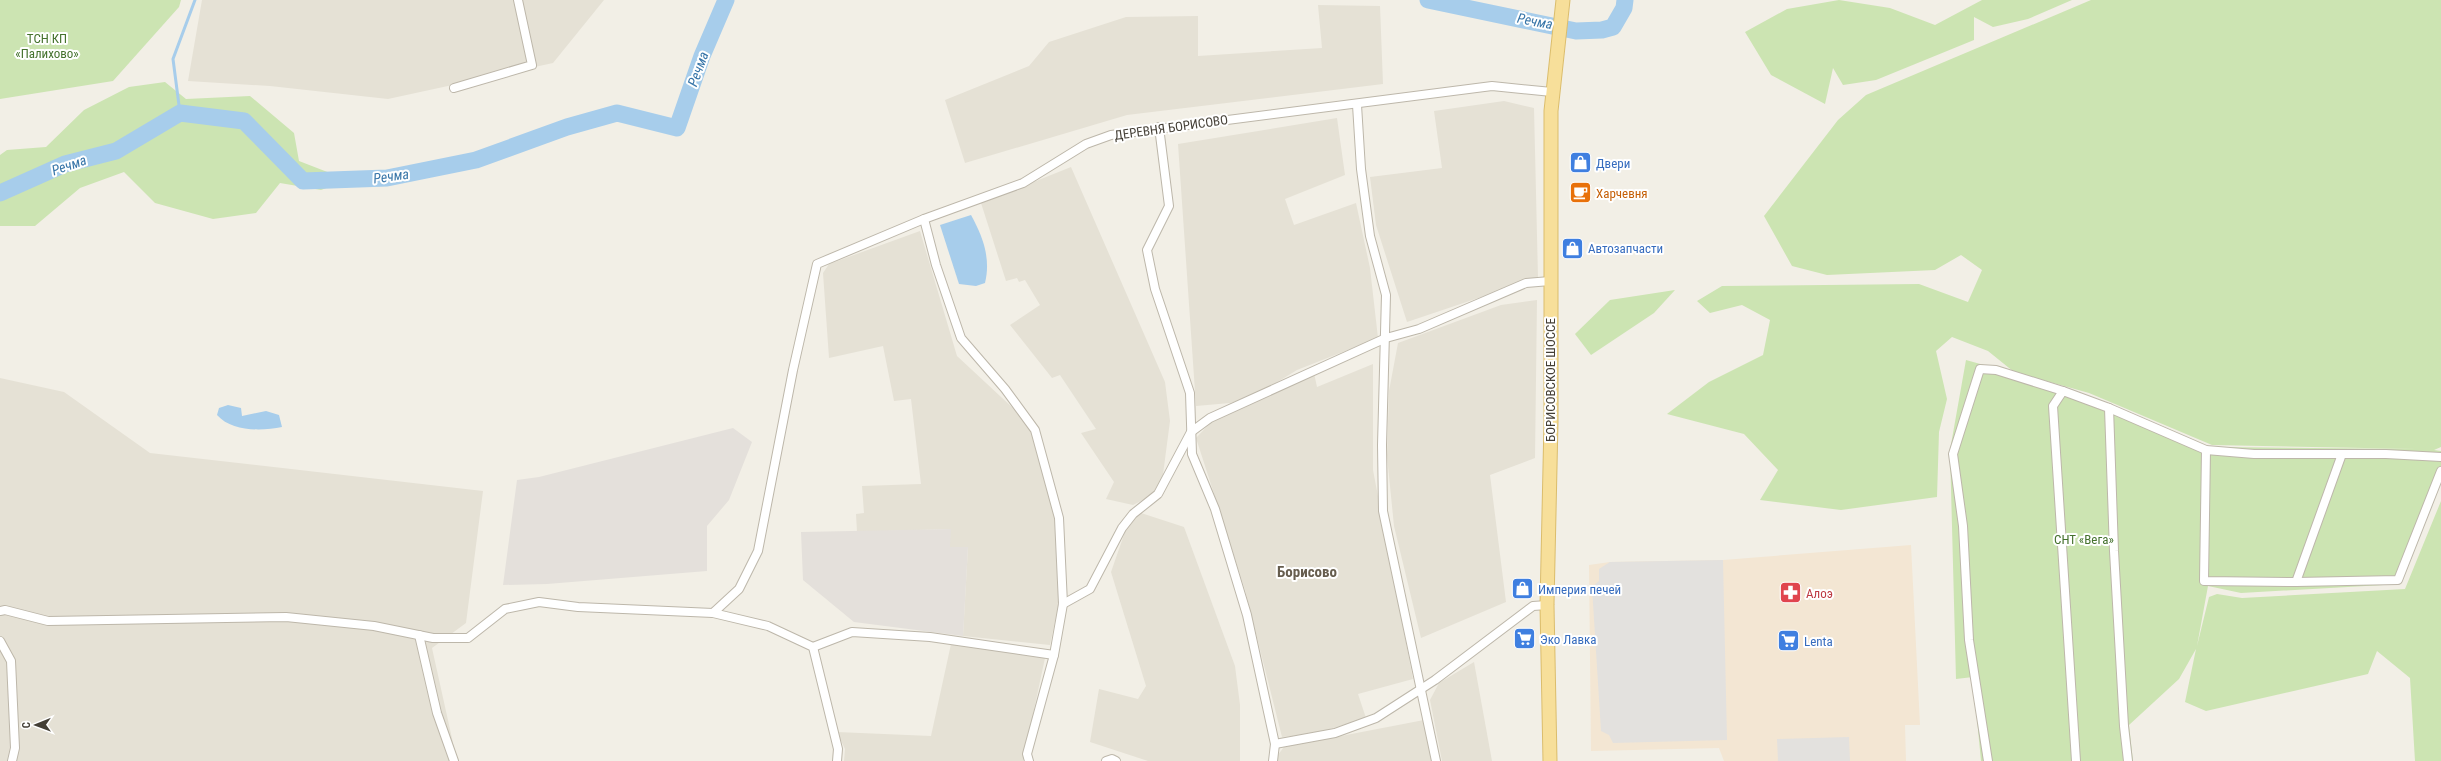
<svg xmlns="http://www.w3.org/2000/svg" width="2441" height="761" viewBox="0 0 2441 761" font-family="'Roboto Condensed',sans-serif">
	<rect width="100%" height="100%" fill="#f2efe6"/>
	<!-- residential -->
	<g fill="#e5e1d5">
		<path d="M202 0H604L553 63 388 99 270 86 188 81Z"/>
		<path d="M1318 5 1380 6 1383 84 1127 115 965 163 945 100 1029 66 1049 42 1126 17 1198 16V56L1322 48Z"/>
		<path d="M1504 101 1534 108 1538 278 1407 322 1376 225 1370 177 1442 168 1434 111Z"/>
		<path d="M1337 118 1345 175 1285 199 1294 225 1356 203 1370 268 1378 338 1297 370 1256 395 1230 403 1196 406 1178 144Z"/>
		<path d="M1071 167 1165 382 1170 421 1162 482 1153 495 1133 505 1106 499 1114 482 1081 433 1096 429 1060 375 1052 378 1010 325 1040 305 1025 280 1019 282 1017 278 1006 281 981 203Z"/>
		<path d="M920 231 957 356 1028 422 1055 519 1059 577 1058 607 1050 645 963 636 968 547H950V529L857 532 856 514 864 513 862 486 921 484 911 399 894 401 883 346 829 358 823 273 829 264Z"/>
		<path d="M1537 300 1535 458 1490 475 1506 602 1421 638 1394 526 1387 456 1389 391 1398 343 1501 305Z"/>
		<path d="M1373 364V470L1413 679 1358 694 1366 718 1313 734 1282 737 1245 590 1196 438 1211 422 1314 373 1317 387Z"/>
		<path d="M0 378 64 392 150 453 483 491 466 623 432 648 457 761H0Z"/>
		<path d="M1141 513 1184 527 1235 666 1240 705V761H1148L1090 742 1099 689 1138 699 1146 686 1111 572 1126 529Z"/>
		<path d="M951 644 1045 658 1023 761H844L845 749 837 732 931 736Z"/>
		<path d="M1474 662 1492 761H1442L1430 700 1439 683Z"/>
		<path d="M1424 720 1432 761H1277V756L1284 747Z"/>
	</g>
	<!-- commercial -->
	<path fill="#f3e6d3" d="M1911 545 1920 725H1905L1906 761H1724L1719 748 1591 751 1589 565 1610 562 1723 560Z"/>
	<!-- industrial -->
	<g fill="#e4e0db">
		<path d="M733 428 752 442 729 500 707 526V571L547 584 503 585 517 480 539 477Z"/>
		<path d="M951 529 950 547H968L963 636 854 622 803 580 801 532Z"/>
	</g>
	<!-- green -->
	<g fill="#cce4b2">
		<path d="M0 0H181L179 7 113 81 0 99Z"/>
		<path d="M1839 0 1890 8 1935 25 1982 0H2072L2028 19 1993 27 1974 17V40L1876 80 1843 85 1833 68 1825 104 1771 75 1745 32 1787 9Z"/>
		<path d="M2091 0H2441V447L2434 450 2441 451V480L2401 584 2241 593 2208 586 2197 646 2209 597 2217 594 2242 598 2405 589 2441 501V761H2415L2410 678 2377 651 2368 674 2206 711 2185 702 2196 649 2179 679 2129 725 2133 761H1981L1973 677 1956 679 1950 450 1966 360 2059 386 2196 443 2213 447 2418 449 2212 445 2089 393 2014 372 1988 351 1952 337 1936 351 1947 399 1939 432 1937 497 1841 510 1760 500 1778 470 1744 434 1667 414 1709 382 1763 355 1770 320 1742 305 1710 313 1697 301 1722 286 1919 284 1968 302 1982 270 1961 255 1935 270 1827 275 1792 266 1764 216 1838 120 1866 95Z"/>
		<path d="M165 82 186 99 250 96 294 133 299 161 348 180 321 190 280 183 256 213 213 219 155 203 124 172 80 188 35 226H0V155L7 150 46 147 84 110 129 87Z"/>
		<path d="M1675 290 1654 313 1591 355 1575 334 1610 300Z"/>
	</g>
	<!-- parking -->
	<g fill="#e3e1de">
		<path d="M1723 560 1727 740 1613 743 1609 735 1601 731 1592 587 1599 581V569L1610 562Z"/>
		<path d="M1849 737 1850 761H1778L1777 739Z"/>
	</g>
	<!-- water -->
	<g fill="#a7cdeb">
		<path d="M971 215C983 237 991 258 985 283L976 286 959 284 940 225Z"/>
		<path d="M228 405 241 408 242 416 266 411 279 415 282 427C262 431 232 432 217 415L219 408Z"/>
	</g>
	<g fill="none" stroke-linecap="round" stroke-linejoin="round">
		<!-- stream -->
		<path stroke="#a7cdeb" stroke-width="3" d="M180 113 173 59 195 0"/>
		<!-- river -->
		<g stroke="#a7cdeb" stroke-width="17">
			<path d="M1428 0 1576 31 1602 30 1613 27 1624 8 1625 0"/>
			<path d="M0 193 65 164 116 151 180 113 244 121 303 181 387 178 476 160 567 127 617 113 677 128 702 56 726 0"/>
		</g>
		<defs>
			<g id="street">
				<path d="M454 88 532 65 518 0"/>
				<path d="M1357 105 1361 169 1370 236 1386 295 1382 445 1383 511 1436 761"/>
				<path d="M1159 127 1169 206 1147 250 1155 289 1190 393 1192 454 1215 509 1247 615 1275 744 1273 761"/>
				<path d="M924 219 936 265 961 338 1005 389 1035 430 1059 518 1063 604 1054 655 1027 754 1029 761"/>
				<path d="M2109 408 2206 450 2254 454H2386L2441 457"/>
				<path d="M2206 450 2204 581 2296 582 2342 454"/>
				<path d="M2296 582 2398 580 2441 471"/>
				<path d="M1063 604 1090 589 1122 528 1133 514 1158 494 1191 432 1210 418 1386 338 1419 329 1526 283 1550 281"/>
				<path d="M0 611 5 610 48 621 286 617 374 626 433 638H468L505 609 539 602 578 607 713 613 739 589 758 551 793 370 817 264 924 219 1023 183 1086 144 1111 135 1492 86 1552 92"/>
				<path d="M713 613 768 626 813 647 838 749 837 761"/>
				<path d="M419 635 437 713 454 761"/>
				<path d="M0 641 11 661 15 748 12 761"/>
				<path d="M813 647 852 632 930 637 1054 655"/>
				<path d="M1275 744 1335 733 1376 718 1435 680 1533 606 1547 605"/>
				<path d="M1106 761 1112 759 1116 761"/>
				<path d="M1988 761 1969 640 1963 526 1953 454 1980 369 1996 370 2063 391"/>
				<path d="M2076 761 2053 406 2063 391 2109 408 2114 551 2124 726 2128 761"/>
			</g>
			<path id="primary" d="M1550 761 1547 605 1551 421V111L1563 0"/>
		</defs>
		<!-- street casing -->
		<use href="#street" stroke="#bdb7aa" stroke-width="10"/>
		<!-- primary casing -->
		<use href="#primary" stroke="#dbbd6c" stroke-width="15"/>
		<!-- street -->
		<use href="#street" stroke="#fff" stroke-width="8"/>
		<!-- primary -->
		<use href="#primary" stroke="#f7df9a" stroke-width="13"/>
	</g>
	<!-- icons -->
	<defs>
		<symbol id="shop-square" viewBox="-11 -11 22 22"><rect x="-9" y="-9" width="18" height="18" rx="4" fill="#3f7fe0" stroke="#fff"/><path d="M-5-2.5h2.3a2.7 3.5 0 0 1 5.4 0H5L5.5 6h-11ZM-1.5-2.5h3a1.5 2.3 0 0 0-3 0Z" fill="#fff"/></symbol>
		<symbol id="cafe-square" viewBox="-11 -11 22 22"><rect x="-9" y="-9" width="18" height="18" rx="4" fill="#e8710a" stroke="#fff"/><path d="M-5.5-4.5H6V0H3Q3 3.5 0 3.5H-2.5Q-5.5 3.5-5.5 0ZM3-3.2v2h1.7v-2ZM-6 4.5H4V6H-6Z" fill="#fff"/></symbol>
		<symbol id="pharmacy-square" viewBox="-11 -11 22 22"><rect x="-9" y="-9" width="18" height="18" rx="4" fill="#e0444e" stroke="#fff"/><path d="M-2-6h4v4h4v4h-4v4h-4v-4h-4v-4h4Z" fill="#fff"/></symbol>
		<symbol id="supermarket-square" viewBox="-11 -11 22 22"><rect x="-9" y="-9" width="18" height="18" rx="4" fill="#3f7fe0" stroke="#fff"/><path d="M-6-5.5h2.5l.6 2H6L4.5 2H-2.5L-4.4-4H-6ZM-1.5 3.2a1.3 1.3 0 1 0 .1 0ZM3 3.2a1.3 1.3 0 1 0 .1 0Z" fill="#fff"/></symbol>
	</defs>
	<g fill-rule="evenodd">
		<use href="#shop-square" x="1568" y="150" width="25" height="25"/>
		<use href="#cafe-square" x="1568" y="180" width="25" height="25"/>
		<use href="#shop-square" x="1560" y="236" width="25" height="25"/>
		<use href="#shop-square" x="1510" y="576" width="25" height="25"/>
		<use href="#pharmacy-square" x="1778" y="580" width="25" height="25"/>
		<use href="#supermarket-square" x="1512" y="626" width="25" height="25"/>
		<use href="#supermarket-square" x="1776" y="628" width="25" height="25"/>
	</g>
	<g text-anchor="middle" stroke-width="4" stroke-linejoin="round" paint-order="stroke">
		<!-- park labels -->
		<g font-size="13" fill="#45722e" stroke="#fff">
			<text x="47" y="43">ТСН КП<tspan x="47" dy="15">«Палихово»</tspan></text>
			<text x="2084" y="544">СНТ «Вега»</text>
		</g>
		<!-- street labels -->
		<g font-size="13" fill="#443f36" stroke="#fff">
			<text transform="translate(1171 127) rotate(-8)" y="5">ДЕРЕВНЯ БОРИСОВО</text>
			<text transform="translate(1550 380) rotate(-90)" y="5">БОРИСОВСКОЕ ШОССЕ</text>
		</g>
		<!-- shop labels -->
		<g font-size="13" fill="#366cbe" stroke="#fff" text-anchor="start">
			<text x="1596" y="168">Двери</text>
			<text x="1588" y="253">Автозапчасти</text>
			<text x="1538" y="594">Империя печей</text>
			<text x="1540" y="644">Эко Лавка</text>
			<text x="1804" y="646">Lenta</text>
		</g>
		<!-- food labels -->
		<g font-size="13" fill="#c56008" stroke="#fff" text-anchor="start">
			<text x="1596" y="198">Харчевня</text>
		</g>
		<!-- health labels -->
		<g font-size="13" fill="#be3a42" stroke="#fff" text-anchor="start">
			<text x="1806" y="598">Алоэ</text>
		</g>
		<!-- water labels -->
		<g font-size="14" font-style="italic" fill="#3775a8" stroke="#fff">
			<text transform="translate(1535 21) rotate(11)" y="5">Речма</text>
			<text transform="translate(698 69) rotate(-70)" y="5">Речма</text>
			<text transform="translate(69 165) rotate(-19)" y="5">Речма</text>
			<text transform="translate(391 176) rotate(-8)" y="5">Речма</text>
		</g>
		<!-- quarter labels -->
		<g font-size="15" font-weight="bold" fill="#665d4e" stroke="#fff">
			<text x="1307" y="577">Борисово</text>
		</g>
	</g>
	<!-- north arrow -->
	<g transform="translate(36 725) rotate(269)" stroke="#ffffff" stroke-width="3" paint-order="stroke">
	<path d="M0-3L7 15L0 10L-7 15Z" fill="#443f36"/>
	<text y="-6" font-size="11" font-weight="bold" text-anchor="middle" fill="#443f36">С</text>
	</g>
</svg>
